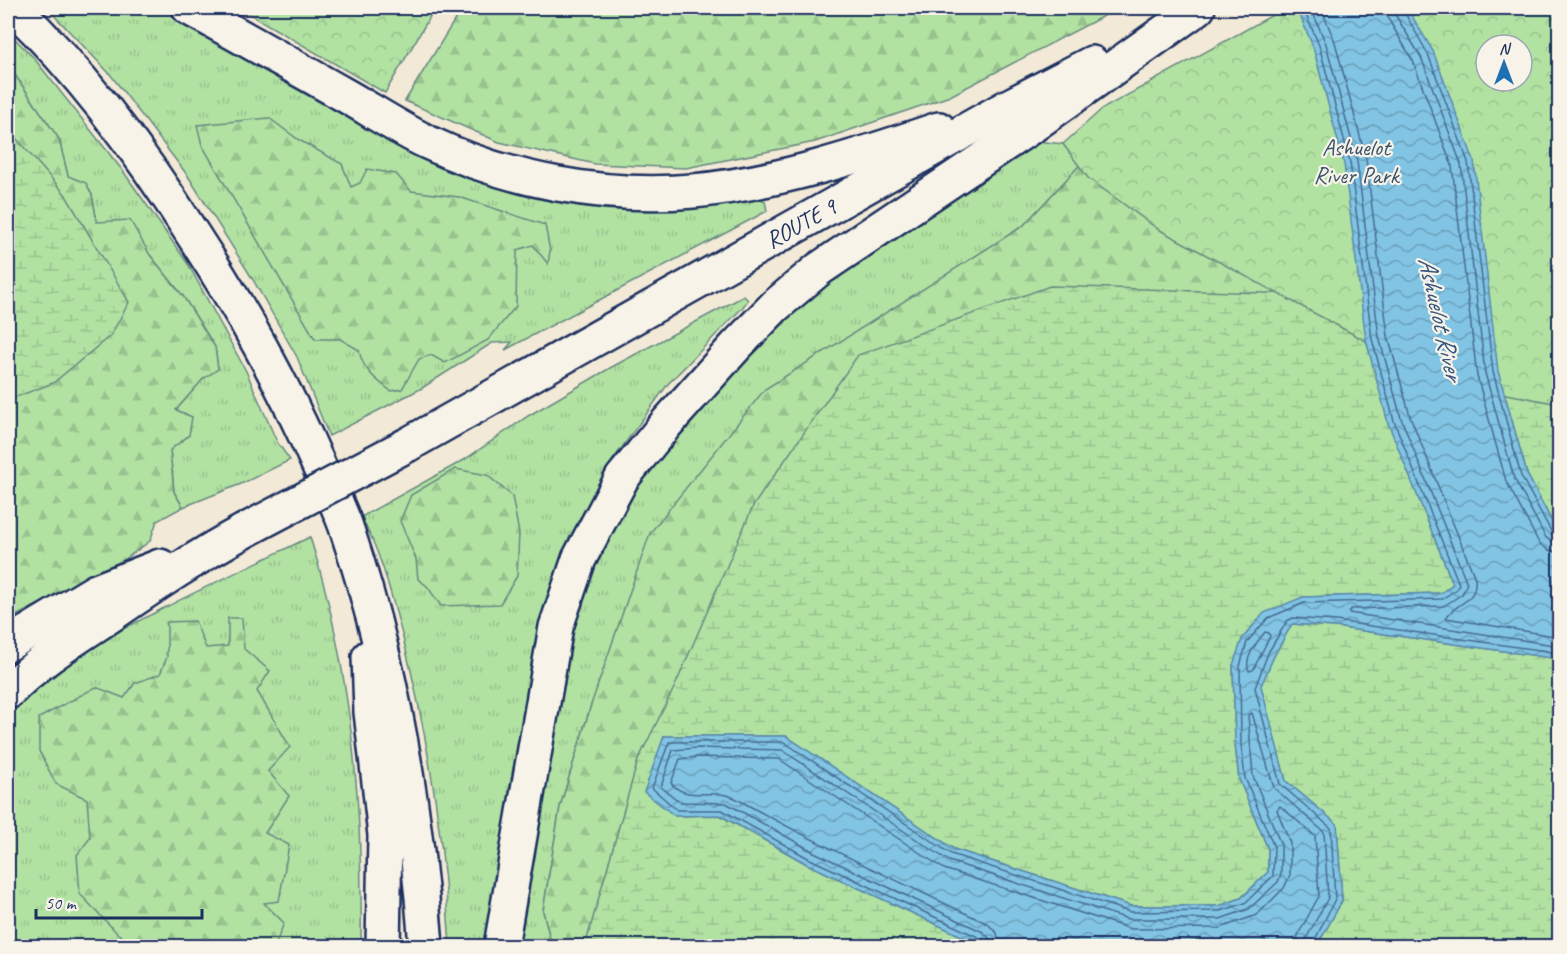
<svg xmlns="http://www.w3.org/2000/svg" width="1567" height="954" viewBox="0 0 1567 954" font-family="Caveat,sans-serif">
	<defs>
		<pattern id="grass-tufts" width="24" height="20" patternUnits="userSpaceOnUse" patternTransform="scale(1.5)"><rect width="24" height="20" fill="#b1e2a2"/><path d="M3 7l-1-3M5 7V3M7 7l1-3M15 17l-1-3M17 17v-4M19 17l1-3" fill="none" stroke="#98c28e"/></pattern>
		<pattern id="forest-firs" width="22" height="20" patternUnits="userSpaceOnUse" patternTransform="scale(1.5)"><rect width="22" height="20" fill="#b1e2a2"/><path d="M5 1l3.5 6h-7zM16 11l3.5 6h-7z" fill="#98c28e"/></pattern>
		<pattern id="wetland-marsh" width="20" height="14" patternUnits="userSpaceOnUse" patternTransform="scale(1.5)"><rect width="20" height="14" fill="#b1e2a2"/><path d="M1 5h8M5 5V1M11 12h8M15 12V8" fill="none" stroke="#98c28e"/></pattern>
		<pattern id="park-crowns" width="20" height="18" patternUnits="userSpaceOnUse" patternTransform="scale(1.5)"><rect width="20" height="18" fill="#b1e2a2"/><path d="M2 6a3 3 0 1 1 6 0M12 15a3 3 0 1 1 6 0" fill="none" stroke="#98c28e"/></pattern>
		<pattern id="water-waves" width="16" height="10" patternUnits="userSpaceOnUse" patternTransform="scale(1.5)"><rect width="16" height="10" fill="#82c4e3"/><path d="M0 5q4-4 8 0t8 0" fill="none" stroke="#6aa0bb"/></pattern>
	</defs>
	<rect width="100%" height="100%" fill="#f3e9d7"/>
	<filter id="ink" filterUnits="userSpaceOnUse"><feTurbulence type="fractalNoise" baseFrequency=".0167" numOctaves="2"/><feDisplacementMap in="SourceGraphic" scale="12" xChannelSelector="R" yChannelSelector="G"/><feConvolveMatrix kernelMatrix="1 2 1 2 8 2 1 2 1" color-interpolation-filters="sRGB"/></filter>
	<g filter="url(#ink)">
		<!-- grass -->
		<g fill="url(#grass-tufts)" stroke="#668880" stroke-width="1.5">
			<path d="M47 8H175L421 148 753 197 765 201 767 211 505 350 512 342 492 343 422 388 329 436 297 357 252 278 188 176 110 74Z"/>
			<path d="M8 32 33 57 123 171 188 264 246 371 277 442 290 460 241 484 183 507 174 492 170 450 189 435 176 410 203 379 218 369 215 347 183 296 150 255 105 223 97 222 92 195 68 176 59 139 8 65Z"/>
			<path d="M1036 141 1063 144 1080 165 1023 226 907 300 591 705 560 807 543 911 552 946H517L536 829 581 589 623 497 698 405 796 302Z"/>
			<path d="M744 296 748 300 742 308 668 384 612 461 545 619 520 731 485 946H450C444 842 429 740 403 638 392 598 382 554 361 517L464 460 528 416 610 368Z"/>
			<path d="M310 537C352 669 363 809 361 946H8V714C46 666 108 637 162 609 211 584 260 561 310 537Z"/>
		</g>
		<!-- forest -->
		<g fill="url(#forest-firs)" stroke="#668880" stroke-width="1.5">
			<path d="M462 8H1119L950 96 815 142 686 168 595 164 499 142 405 101Z"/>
			<path d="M8 65 59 139 68 176 86 183 92 195 97 222 130 220 150 255 183 296 215 347 218 369 203 379 176 410 192 417 189 435 170 450 174 492 183 507 157 521 150 541 121 562 8 620Z"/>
			<path d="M269 118 299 140 342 164 351 187 360 183 367 169 396 174 411 191 459 197 545 225 550 251 548 264 533 245 517 250 516 306 488 340 445 363 431 355 419 359 402 389 391 391C376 380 362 369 359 350L340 339H315L202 145 197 125Z"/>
			<path d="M1093 151 1323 267 645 792 983 946H552L543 911 560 807 591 705 650 533 765 389 1023 226Z"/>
			<path d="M455 469 487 475 512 496 519 533 517 576 500 604 441 606 427 586 418 579 416 559 400 521 411 495Z"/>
			<path d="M228 618H242L244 649 270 671 257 691 290 747 268 771 289 796 265 833 289 845 279 901 264 903 284 923 275 946H137L118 934 80 894 77 855 90 838 87 799 56 784 39 751V718L96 687 124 698 135 683 160 674 167 657V622L195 621 206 648 228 646Z"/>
		</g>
		<!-- wetland -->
		<g fill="url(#wetland-marsh)" stroke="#668880" stroke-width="1.5">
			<path d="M8 129 65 194 129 302 111 335 53 383 8 400Z"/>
			<path d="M1559 161V535L1527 474 1498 371Z"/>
			<path d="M1050 286 1360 296C1375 400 1415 488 1453 584L1441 593 1303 597 1233 665 1235 744 1239 779 1268 849V872L1241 898 1219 906H1131L954 849 786 736H664L675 816 719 815 807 864 983 946H585L638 760 675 686 753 506 858 355Z"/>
			<path d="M1292 624 1335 627 1559 659V946H1317L1342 901 1337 824 1286 781 1260 686 1274 656Z"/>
		</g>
		<!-- park -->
		<g fill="url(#park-crowns)" stroke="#668880" stroke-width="1.5" fill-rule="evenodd">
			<path d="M239 8H435L385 93Z"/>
			<path d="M1285 8H1559V404L1458 385 1379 348 1158 229 1088 178 1063 144 1102 109ZM1486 45H1522V81H1486Z"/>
		</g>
		<!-- water -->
		<path fill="url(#water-waves)" stroke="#5988ae" stroke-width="1.5" d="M1297 8H1407L1433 51 1474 161 1498 371 1527 474 1559 535V659L1335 627 1292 624 1274 656 1261 686 1286 781 1337 824 1342 901 1317 946H983L807 864 720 815 675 816 644 792 664 736H786L954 849 1131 906H1219L1241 898 1268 872V849L1239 779 1235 744 1233 665 1242 639 1264 613 1303 597 1441 593 1453 584 1388 423 1366 340 1344 164 1313 47Z"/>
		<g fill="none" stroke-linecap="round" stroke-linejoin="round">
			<!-- shore -->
			<g stroke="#446b93" stroke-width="1.5">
				<path d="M1311 8 1326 44 1357 161 1379 337 1401 418 1467 583 1462 594 1444 606 1351 609 1349 613 1560 646"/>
				<path d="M1321 8 1335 42 1366 159 1388 336 1410 416 1475 578C1478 603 1454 603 1446 618L1560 637"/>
				<path d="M1386 8 1389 20 1413 61 1452 166 1477 376 1506 481 1539 543 1548 550 1560 553"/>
				<path d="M1395 8 1396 16 1421 57 1461 164 1485 373 1514 478 1546 538 1560 544"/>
				<path d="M1402 8 1428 54 1468 162 1493 372 1521 476 1552 533 1560 536"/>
				<path d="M1265 632 1269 633 1270 636 1253 670 1249 671C1243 659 1257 642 1265 632Z"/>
				<path d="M984 946 980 938 810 859 722 810H677L652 788 669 742H784L951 854 1130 912 1221 911 1245 903 1273 876 1274 847 1245 778 1241 744 1240 666 1247 642 1268 618 1304 603 1442 599 1457 589 1459 584 1394 421 1372 339 1350 162 1319 45 1303 8"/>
				<path d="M991 946 989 938 983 932 814 852 726 803 680 802 661 787 673 750 697 748 782 750 949 861 1128 919H1220L1249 909 1278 882 1281 874V845L1253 776 1248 715 1252 713 1274 788 1324 832 1328 898 1306 939 1305 946"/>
				<path d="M1000 946 997 933 988 924C902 883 817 844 735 798 714 787 687 803 671 783L680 759 697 757 779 759 944 869 1131 929 1220 928 1257 915 1284 888 1290 875V843L1277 810 1280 806 1315 836 1319 896 1298 935 1296 946"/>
				<path d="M1312 946 1335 899 1331 828 1280 784 1255 688 1268 653 1287 621 1293 618 1336 621 1560 653"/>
			</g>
			<defs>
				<g id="highway">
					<path d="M14 8C83 74 142 154 193 235 243 312 282 381 319 466 329 488 341 510 348 533 393 668 416 806 426 946"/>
					<path d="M189 8C242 37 295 67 348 97 374 112 400 129 427 142 507 180 604 199 693 191 777 183 859 156 939 129"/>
					<path id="s1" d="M407 445 1009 106 1092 63"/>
					<path d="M8 644 96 591 160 566"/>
					<path d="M369 657 371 712 385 835 383 946"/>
					<path d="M8 692C38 661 75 639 111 615 155 585 198 556 244 531"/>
					<path d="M501 946 556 627 579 559 622 478 666 424 736 346 775 306 819 269 1032 126 1198 8"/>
				</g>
			</defs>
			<!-- highway casing -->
			<use href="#highway" stroke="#1b2f5e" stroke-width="38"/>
			<!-- highway -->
			<use href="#highway" stroke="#f7f3e8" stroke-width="33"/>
			<defs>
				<path id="highway-bridge" d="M244 531 407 445"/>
			</defs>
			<!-- highway-bridge casing -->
			<use href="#highway-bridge" stroke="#1b2f5e" stroke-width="38" stroke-linecap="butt"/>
			<!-- highway-bridge -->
			<use href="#highway-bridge" stroke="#f7f3e8" stroke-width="33"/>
		</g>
	</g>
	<g text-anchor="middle" stroke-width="4.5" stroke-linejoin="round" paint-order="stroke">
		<!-- park labels -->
		<g font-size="24" fill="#39536c" stroke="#f7f3e8">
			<text x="1356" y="155">Ashuelot<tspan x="1356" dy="28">River Park</tspan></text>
		</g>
		<!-- street labels -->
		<g font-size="24" fill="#1b2f5e" stroke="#f7f3e8">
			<text dy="8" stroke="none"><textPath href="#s1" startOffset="452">ROUTE 9</textPath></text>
		</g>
		<!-- water labels -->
		<g font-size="26" font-style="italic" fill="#35547f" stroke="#f7f3e8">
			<text transform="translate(1441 318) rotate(77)" y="9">Ashuelot River</text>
		</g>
	</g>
	<!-- margin -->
	<rect width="1567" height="954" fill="none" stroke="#f7f3e8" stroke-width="30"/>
	<rect x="15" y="15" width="1537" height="924" fill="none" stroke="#1b2f5e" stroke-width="2" filter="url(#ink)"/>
	<!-- north arrow -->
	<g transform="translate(1504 63)"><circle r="28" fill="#f7f3e8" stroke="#9fa5b1" stroke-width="1.5"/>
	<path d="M0-4.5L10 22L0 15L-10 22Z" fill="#1f6fb2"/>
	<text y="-9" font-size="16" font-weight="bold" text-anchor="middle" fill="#1b2f5e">N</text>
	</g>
	<!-- scale -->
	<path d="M36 909v9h166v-9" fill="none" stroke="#1b2f5e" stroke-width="3"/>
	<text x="45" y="909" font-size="18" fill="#1b2f5e" stroke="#f7f3e8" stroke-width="4.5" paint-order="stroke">50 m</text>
</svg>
